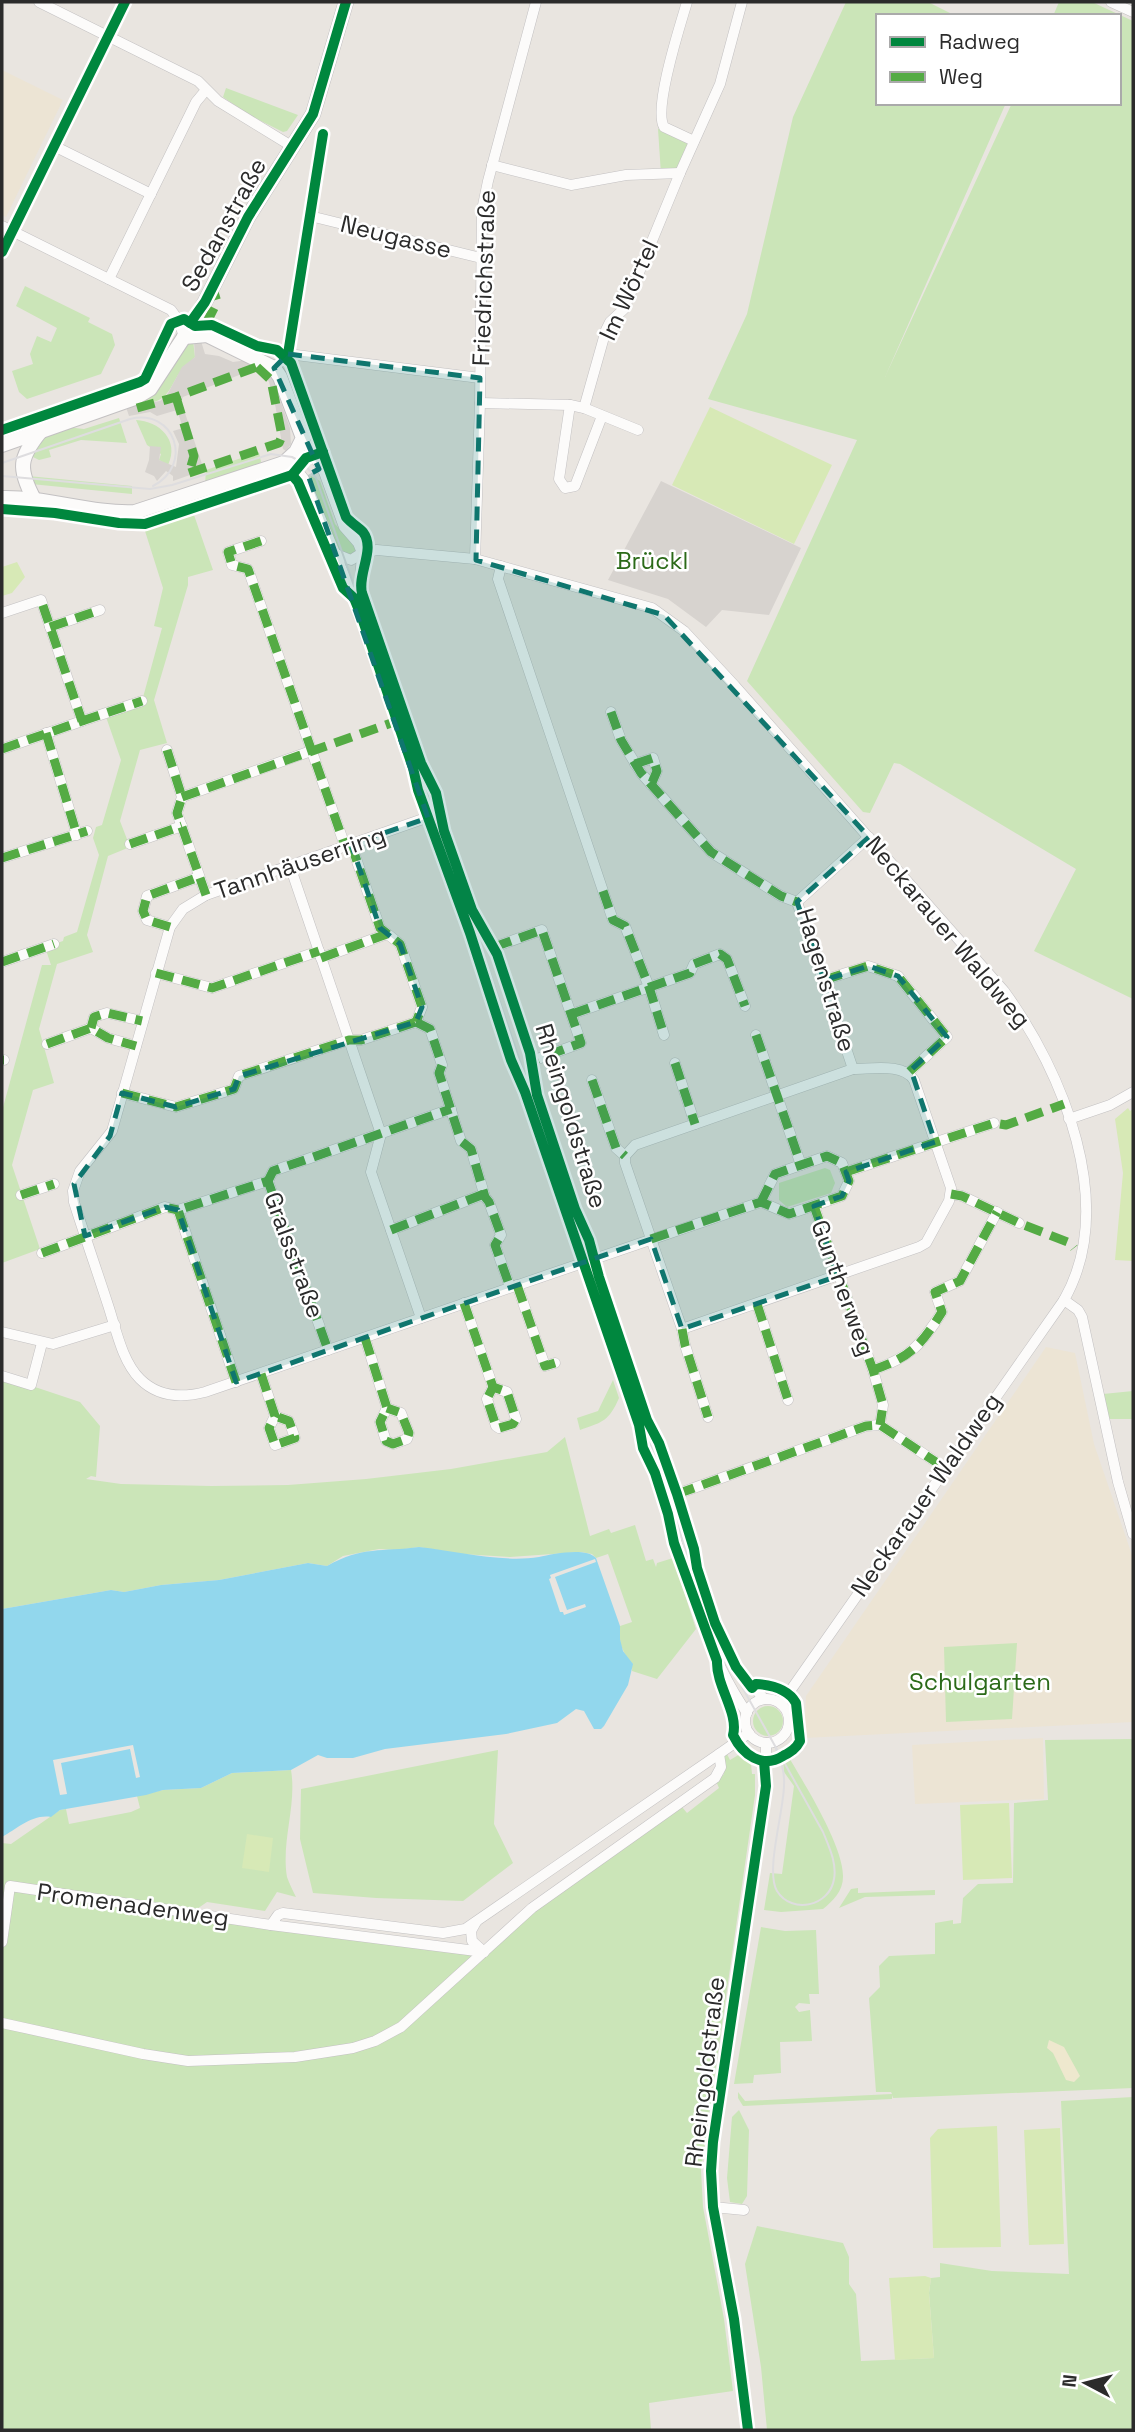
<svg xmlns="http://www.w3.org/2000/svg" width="1135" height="2432" viewBox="0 0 1135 2432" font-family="'Space Grotesk',sans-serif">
	<rect width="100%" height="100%" fill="#e9e5e0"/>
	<!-- education -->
	<g fill="#ece4d4">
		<path d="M2 70 63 100 6 217 2 215Z"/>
		<path d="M1046 1347 1075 1353 1094 1444 1133 1558V1722L804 1738 806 1696Z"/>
		<path d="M1043 1738 1044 1799 915 1804 912 1745Z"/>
	</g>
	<!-- green -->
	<g fill="#cbe5b8">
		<path d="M846 2H928L956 16H878V103H1006L885 377 1012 103H1119V16H1053L1059 2H1092L1133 21V999L1034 951 1076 869 900 764 894 763 870 813 863 812 747 681 857 440 708 399 747 314 793 117Z"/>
		<path d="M226 88 298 115 287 131 283 132 249 115 223 97Z"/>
		<path d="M661 128 694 141 680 173 661 174 658 129Z"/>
		<path d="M25 286 90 318 88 322 112 334 115 345 101 374 27 399 19 392 12 371 33 364 30 354 37 336 51 342 57 328 16 306Z"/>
		<path d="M193 340 195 357C190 363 183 368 178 375 169 390 166 403 144 403L186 344Z"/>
		<path d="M119 418 127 443 81 440 49 450 51 457 39 460 33 457 32 450 41 436 66 427 84 429Z"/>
		<path d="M136 420C159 421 180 440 168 465L159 460 161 454 147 445Z"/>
		<path d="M259 452 261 462 259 465 205 484 206 470Z"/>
		<path d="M28 476 132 486V494L31 484Z"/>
		<path d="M311 476 320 481 335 524 355 545 356 552 353 555 342 553 339 549 309 481Z"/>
		<path d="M194 515 213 570 188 577V585L154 700 167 743 140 750 120 821 130 847 108 856 87 935 93 952 57 964 39 1029 54 1083 33 1090 12 1165 40 1249 2 1263V1111L42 965H51L45 947 63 941 64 937 77 932 99 855 93 838 96 827 102 825 121 760 105 714 142 701 162 628 154 626 163 588 145 531Z"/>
		<path d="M825 1168 830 1170 835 1183 831 1193 787 1207 779 1200V1183Z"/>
		<path d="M2 1376 80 1402 100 1426 96 1477 91 1476 86 1479 121 1484 211 1486 288 1485 366 1479 451 1469 547 1452 565 1437 590 1536 609 1529 611 1533 635 1525 646 1561 653 1559 656 1567 657 1563 673 1558 696 1629 657 1679 632 1671C633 1660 627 1660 623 1650 619 1643 620 1635 620 1626L632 1622 608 1554 596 1558 592 1554 581 1552 510 1557 462 1554 419 1547 397 1550 379 1549 343 1556 327 1566 308 1563 219 1580 161 1585 124 1592 111 1590 2 1609Z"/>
		<path d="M613 1380 619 1398C609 1421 603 1422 580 1430L577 1418 598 1411Z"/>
		<path d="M1133 1391V1419H1108L1103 1394Z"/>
		<path d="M1017 1643 1012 1719 946 1722 944 1647Z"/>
		<circle cx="768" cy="1721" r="15"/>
		<path d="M1133 1739V2088L893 2098 892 2095V2099L743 2106 738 2098V2092L745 2101 892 2094 891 2092H876L869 1998 880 1987 879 1966 889 1956 935 1954V1923L953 1920V1924L961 1923 963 1898 978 1884 1013 1883 1014 1803 1048 1800 1045 1740Z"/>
		<path d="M498 1750 494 1824 513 1863 463 1901 376 1898 313 1893 300 1839 301 1789Z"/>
		<path d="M727 1754 730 1760 740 1754 751 1764 752 1774H755V1795L701 2170 703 2207 724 2319 733 2391 649 2403 651 2430H2V1843L11 1844 60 1810 66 1809 69 1824 131 1812 140 1808 137 1796 163 1790 201 1788 232 1773 291 1770C297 1805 281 1841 287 1877 289 1883 293 1891 296 1897L277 1892 265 1911 207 1902 194 1911 7 1881 6 1887 474 1954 682 1807 687 1813 719 1788 716 1781 724 1774 723 1757Z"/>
		<path d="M788 1756C804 1783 844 1847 843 1877 843 1891 833 1901 823 1909L781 1912 764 1910 770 1873 782 1874 794 1786 784 1772 783 1761Z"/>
		<path d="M858 1888V1893L935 1890V1895L865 1897 839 1908 851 1889Z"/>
		<path d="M761 1927 785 1931 816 1930 819 1994H809L810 2004 799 2003 795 2007 799 2012 810 2010 812 2041 780 2042 781 2073 754 2075 753 2083 734 2084Z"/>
		<path d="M1133 2097V2430H767L761 2367 745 2264 757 2226 843 2243 849 2257V2284L856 2294 861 2361 934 2358 929 2293 931 2278 940 2277V2263L992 2271 1069 2274 1061 2101Z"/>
		<path d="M739 2110 749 2130 747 2196 742 2204 730 2202 727 2178 732 2117Z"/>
	</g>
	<!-- sand -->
	<path fill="#eee8ce" d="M1049 2040 1064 2047 1080 2076 1074 2082 1066 2080 1053 2053 1047 2048Z"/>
	<!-- pitch -->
	<g fill="#d7e9b6">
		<path d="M710 407 832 465 794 544 672 485Z"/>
		<path d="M17 562 25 577 12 593 2 596V567Z"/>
		<path d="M1128 1108 1130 1111 1133 1109V1261L1115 1260 1123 1173 1115 1119Z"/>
		<path d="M1009 1803 1012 1878 963 1880 960 1805Z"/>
		<path d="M247 1834 273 1838 269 1872 242 1868Z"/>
		<path d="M997 2126 1001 2247 933 2248 930 2138 938 2129Z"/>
		<path d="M1060 2128 1064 2244 1029 2245 1024 2130Z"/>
		<path d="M925 2276 931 2278 929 2293 934 2358 895 2360 889 2278Z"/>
	</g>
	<!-- plaza -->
	<g fill="#d7d3cf">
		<path d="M194 341H201L205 354 219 356 233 362 248 360 267 370 278 387 276 389 290 428 291 444 286 451 283 449 275 404 269 382 264 374 252 370 183 397 181 401 204 470 173 481V476L166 471 157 481 154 476 145 472 149 460 150 446 161 447 159 460 176 467 179 444 173 431 183 428 177 410 157 416 150 412 129 416 126 407 160 401 167 395 182 367 195 357Z"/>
		<path d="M661 481 801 548 769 615 722 610 706 627 668 599 608 580Z"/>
	</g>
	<!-- water -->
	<path fill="#92d7ed" d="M419 1547C457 1551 502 1563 539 1557 553 1554 586 1547 596 1558L620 1626V1639L623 1651 633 1664 628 1685 604 1726 601 1729H594L584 1711 576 1709 557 1723 506 1734 385 1749 353 1758H327L318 1755 291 1770 232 1773 201 1788 163 1790 146 1795 60 1810 51 1817C32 1814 17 1829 2 1837V1609L111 1590 124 1592 161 1585 219 1580 308 1563 327 1566C362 1546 382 1552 419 1547Z"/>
	<!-- pier -->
	<g fill="#e9e5e0">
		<path d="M595 1559 596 1562 555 1577 567 1610 585 1604 586 1607 564 1615 563 1612H560L549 1579 551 1578 550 1575Z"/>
		<path d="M133 1745 140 1777 136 1778 130 1749 61 1763 67 1794 60 1795 53 1760Z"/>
	</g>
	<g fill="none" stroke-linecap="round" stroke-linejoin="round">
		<defs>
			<g id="street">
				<path d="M39 2 198 81 218 101 293 147"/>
				<path d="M687 2C680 26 653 108 664 127L694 141"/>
				<path d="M1111 2 1133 12"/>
				<path d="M54 146 151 194"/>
				<path d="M492 165 571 185 626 175 680 173"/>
				<path d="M310 216 481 258"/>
				<path d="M2 226 171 310 179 321 184 337"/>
				<path d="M2 252 125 2"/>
				<path d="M109 279 196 102 206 90"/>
				<path d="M288 354 480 378"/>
				<path d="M274 368 288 354 317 166"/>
				<path d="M480 403 570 405 584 408 638 430"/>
				<path d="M570 405 559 479 565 488 575 486 602 416"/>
				<path d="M584 408 606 330 610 322 624 309 680 173 720 84 742 2"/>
				<path d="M303 438 324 472 344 527 358 543 362 553 360 581 362 593 421 763 436 793 444 831 472 910 497 954 530 1053 537 1095 575 1209 589 1240 599 1277 647 1420 659 1443 677 1494 694 1549 697 1568 715 1623 736 1667 764 1699"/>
				<path d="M284 463 297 470 304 479 361 615 413 768 418 790 470 933 511 1060 525 1092 639 1425C643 1456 659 1482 668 1512 687 1582 706 1653 747 1713"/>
				<path d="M261 541 228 552 232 565 248 569 345 846"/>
				<path d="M334 553 351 560 362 553 377 550 475 559 652 608 684 631 735 686 1004 991C1063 1072 1118 1205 1064 1300L781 1704"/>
				<path d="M475 559 480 403 482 210 488 181 536 2"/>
				<path d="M501 566 498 579 603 891 613 920 625 926 649 987 664 1035"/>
				<path d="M2 613 41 600 82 721 2 749"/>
				<path d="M50 627 100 610"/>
				<path d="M611 712 621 740 641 773 711 852 781 896 797 902"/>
				<path d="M82 721 142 701"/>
				<path d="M46 733 77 835"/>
				<path d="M167 750 182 797 177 813 206 895"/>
				<path d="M635 764 653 758 657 771 651 785"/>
				<path d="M182 797 311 751"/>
				<path d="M440 813 206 895 183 909 170 927 112 1131 80 1171 73 1191 74 1202C85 1237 97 1271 108 1305 116 1329 122 1361 140 1379 158 1397 182 1398 205 1392L761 1202 789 1214 842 1196 849 1181 842 1163 827 1156 775 1174 761 1202"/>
				<path d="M130 844 182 826"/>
				<path d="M351 844 380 928 400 944 422 1007 416 1022"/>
				<path d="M2 858 87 831"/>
				<path d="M290 866 381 1134 371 1172 421 1318"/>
				<path d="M170 927 147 920 143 911 147 896 199 877"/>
				<path d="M494 947 542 930 581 1043 532 1061"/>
				<path d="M321 958 387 934"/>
				<path d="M2 962 54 944"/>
				<path d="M156 973 212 988 319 951"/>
				<path d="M824 980 868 966 898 976 947 1037 909 1072"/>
				<path d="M572 1014 690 973 694 964 720 954 727 959 745 1006"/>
				<path d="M416 1022 430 1029 442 1065 439 1073 461 1141 471 1149 485 1197 489 1202 501 1235 495 1245 510 1287"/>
				<path d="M91 1028 94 1017 107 1013 142 1021"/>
				<path d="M756 1035 801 1165"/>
				<path d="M47 1044 91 1028 108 1038 136 1046"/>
				<path d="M2 1060H4"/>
				<path d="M675 1063 695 1124"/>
				<path d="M853 1069C873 1069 903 1063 914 1080L951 1188 949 1201 926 1243 919 1247 682 1329 625 1163V1156L635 1145Z"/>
				<path d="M853 1069 797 902 869 837"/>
				<path d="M592 1080 616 1148 625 1156"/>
				<path d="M122 1093 176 1107 234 1089 239 1076 349 1040H361L416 1022"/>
				<path d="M1069 1119 1110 1105 1133 1092"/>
				<path d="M846 1172 994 1123"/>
				<path d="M268 1181 273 1171 451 1109"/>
				<path d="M951 1194 962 1196 1019 1223"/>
				<path d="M21 1195 54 1184"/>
				<path d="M814 1206 873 1370 883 1405 880 1425"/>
				<path d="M391 1230 484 1194"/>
				<path d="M42 1253 165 1207 178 1210"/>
				<path d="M517 1285 545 1366 555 1363"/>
				<path d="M1064 1300 1078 1310 1082 1317 1118 1482 1133 1534"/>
				<path d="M464 1303 493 1387 487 1399 496 1426 499 1428 513 1424 516 1419 507 1392 493 1387"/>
				<path d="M757 1304 788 1400"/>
				<path d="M682 1329 685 1345 708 1417"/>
				<path d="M2 1332 53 1344 115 1325"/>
				<path d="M365 1338 387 1408 380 1422 386 1441 393 1444 407 1439 409 1433 401 1413 387 1408"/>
				<path d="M873 1370C911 1357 921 1345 942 1312L935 1292 960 1281 997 1212"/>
				<path d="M261 1374 275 1416 269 1428 275 1445 295 1438 289 1421 275 1416"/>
				<path d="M2 1376 31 1385 42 1343"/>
				<path d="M236 1382 178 1210 268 1181 328 1350"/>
				<path d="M677 1494 866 1426 880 1425 945 1468"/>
				<circle cx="767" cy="1721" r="22"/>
				<path d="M476 1922 471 1931 472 1941 484 1952"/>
				<path d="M271 1925 278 1915 283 1913 443 1933 465 1929 719 1754"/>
				<path d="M2 1942 10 1886 271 1925 484 1952"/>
				<path d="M2 2023 143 2054 188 2061 295 2057 353 2048 375 2041 401 2027 532 1908 715 1778 721 1767 719 1754 749 1733"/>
				<path d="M713 2207 744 2210"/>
				<path d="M748 2430 734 2319 713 2207 711 2171 713 2142 766 1786V1743"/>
			</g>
			<g id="secondary">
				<path d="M2 445 135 398 150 389 184 337 205 302 248 217 313 114 346 2"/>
				<path d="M2 498C47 497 91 514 135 512L284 463 296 452 303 438 280 377 274 368 207 335 184 337"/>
				<path d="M34 499C18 469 19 458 40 432"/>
			</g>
		</defs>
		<!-- street casing -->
		<use href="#street" stroke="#c3c1c2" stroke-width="11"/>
		<!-- secondary casing -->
		<use href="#secondary" stroke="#c3c1c2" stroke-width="16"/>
		<!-- street -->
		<use href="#street" stroke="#fcfbfa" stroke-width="10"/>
		<!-- secondary -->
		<use href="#secondary" stroke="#fcfbfa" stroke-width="14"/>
		<!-- tram -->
		<g stroke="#dedddf" stroke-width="2">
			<path d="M2 463 130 419C175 408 194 465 153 486"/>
			<path d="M2 476 150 489 172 485 271 454 292 457 303 463 316 478 485 958 713 1629 741 1685 823 1832C829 1847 837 1863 834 1879 830 1906 792 1915 777 1891 765 1871 784 1811 784 1785 785 1772 781 1760 776 1749"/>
		</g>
		<!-- quiet -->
		<g stroke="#54ab44" stroke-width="9" stroke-dasharray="18 9" stroke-linecap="butt">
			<path d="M206 324 217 302 214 292"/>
			<path d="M176 397 194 456 189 473"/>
			<path d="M137 408 176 397 259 366"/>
			<path d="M189 473 279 443 282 436 271 380 257 367"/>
			<path d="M261 541 228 552 232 565 248 569 345 846"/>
			<path d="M50 627 100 610"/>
			<path d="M611 712 621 740 641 773 711 852 781 896 797 902"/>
			<path d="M82 721 142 701"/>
			<path d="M46 733 77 835"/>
			<path d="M2 749 82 721 41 600"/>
			<path d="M167 750 182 797 177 813 206 895"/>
			<path d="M635 764 653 758 657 771 651 785"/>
			<path d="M182 797 397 721"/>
			<path d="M130 844 182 826"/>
			<path d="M351 844 380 928 400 944 422 1007 416 1022"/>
			<path d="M2 858 87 831"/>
			<path d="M603 891 613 920 625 926 649 987 664 1035"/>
			<path d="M170 927 147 920 143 911 147 896 199 877"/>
			<path d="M494 947 542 930 581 1043 532 1061"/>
			<path d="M321 958 387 934"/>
			<path d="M2 962 54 944"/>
			<path d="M156 973 212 988 319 951"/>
			<path d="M824 980 868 966 898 976 947 1037 909 1072"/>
			<path d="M572 1014 690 973 694 964 720 954 727 959 745 1006"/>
			<path d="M416 1022 430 1029 442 1065 439 1073 461 1141 471 1149 485 1197 489 1202 501 1235 495 1245 510 1287"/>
			<path d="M91 1028 94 1017 107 1013 142 1021"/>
			<path d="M756 1035 801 1165"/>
			<path d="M47 1044 91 1028 108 1038 136 1046"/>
			<path d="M2 1060H4"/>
			<path d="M675 1063 695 1124"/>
			<path d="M592 1080 616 1148 625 1156"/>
			<path d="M122 1093 176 1107 234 1089 239 1076 349 1040H361L416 1022"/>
			<path d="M846 1172 994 1123 1006 1125 1064 1104"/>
			<path d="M268 1181 273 1171 451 1109"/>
			<path d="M951 1194 962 1196 1019 1223 1070 1243 1074 1248"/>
			<path d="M21 1195 54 1184"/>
			<path d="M814 1206 873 1370 883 1405 880 1425"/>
			<path d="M391 1230 484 1194"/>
			<path d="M651 1239 761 1202 789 1214 842 1196 849 1181 842 1163 827 1156 775 1174 761 1202"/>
			<path d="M42 1253 165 1207 178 1210"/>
			<path d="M517 1285 545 1366 555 1363"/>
			<path d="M464 1303 493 1387 487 1399 496 1426 499 1428 513 1424 516 1419 507 1392 493 1387"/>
			<path d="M757 1304 788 1400"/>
			<path d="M682 1329 685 1345 708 1417"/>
			<path d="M365 1338 387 1408 380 1422 386 1441 393 1444 407 1439 409 1433 401 1413 387 1408"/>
			<path d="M873 1370C911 1357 921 1345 942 1312L935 1292 960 1281 997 1212"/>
			<path d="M261 1374 275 1416 269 1428 275 1445 295 1438 289 1421 275 1416"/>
			<path d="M236 1382 178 1210 268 1181 328 1350"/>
			<path d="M677 1494 866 1426 880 1425 945 1468"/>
		</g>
		<defs>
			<g id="cycleway">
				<path d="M2 252 125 2"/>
				<path d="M190 323 205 302 248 217 313 114 346 2"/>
				<path d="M286 356 288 354 323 134"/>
				<path d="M2 430 140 382 145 379 171 324 184 319 195 326 212 325 257 346 277 350 291 363 346 517C351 523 358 527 363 532 376 549 357 574 362 593L421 763 436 793 444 831 472 910 497 954 530 1053 537 1095 575 1209 589 1240 599 1277 647 1420 659 1443 677 1494 694 1549 697 1568 715 1623 736 1667 752 1688 756 1684C772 1685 788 1689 796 1703L800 1741C796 1749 790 1752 783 1756 762 1769 743 1755 733 1735 739 1713 716 1686 717 1661L674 1543 668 1514 655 1473 643 1448 639 1425 525 1092 511 1060 470 933 418 790 413 768 361 615 354 598 343 588 298 482 292 475"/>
				<path d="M2 509 55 513 119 523 145 524 292 475 306 458 323 452"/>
				<path d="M748 2430 734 2319 713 2207 711 2171 713 2142 766 1786 764 1761"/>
			</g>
		</defs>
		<!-- cycleway casing -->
		<use href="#cycleway" stroke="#fff" stroke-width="15"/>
		<!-- cycleway -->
		<use href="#cycleway" stroke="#00873e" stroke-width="10"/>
	</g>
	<!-- marked area -->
	<path fill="#0f766e" fill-opacity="0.2" stroke="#0f766e" stroke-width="5" stroke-dasharray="14 9" stroke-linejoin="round" d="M288 354 480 378 476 560 664 615 869 837 797 902 824 980 868 966 898 976 947 1037 911 1070 935 1142 846 1172 849 1181 842 1196 814 1206 838 1276 682 1329 651 1239 236 1382 178 1210 165 1207 85 1236 74 1184 110 1136 122 1093 176 1107 234 1089 239 1076 416 1022 422 1007 400 944 380 928 351 844 428 818 308 475 319 469 274 368Z"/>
	<g text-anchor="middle" stroke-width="5" stroke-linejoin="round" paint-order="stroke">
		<!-- street labels -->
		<g font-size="24" fill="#2b2b2b" stroke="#fff">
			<text transform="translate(224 225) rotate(-61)" y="8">Sedanstraße</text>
			<text transform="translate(396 237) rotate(14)" y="8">Neugasse</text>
			<text transform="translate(484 278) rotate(-88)" y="8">Friedrichstraße</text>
			<text transform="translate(629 290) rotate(-65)" y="8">Im Wörtel</text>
			<text transform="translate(300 863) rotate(-19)" y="8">Tannhäuserring</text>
			<text transform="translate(948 932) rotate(50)" y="8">Neckarauer Waldweg</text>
			<text transform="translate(826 980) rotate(73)" y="8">Hagenstraße</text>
			<text transform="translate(571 1116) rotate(73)" y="8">Rheingoldstraße</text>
			<text transform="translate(294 1255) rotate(70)" y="8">Gralsstraße</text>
			<text transform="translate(843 1288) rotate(70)" y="8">Guntherweg</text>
			<text transform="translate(926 1495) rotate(-55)" y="8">Neckarauer Waldweg</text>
			<text transform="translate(133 1905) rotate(8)" y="8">Promenadenweg</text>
			<text transform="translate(705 2072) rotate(-83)" y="8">Rheingoldstraße</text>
		</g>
		<!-- park labels -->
		<g font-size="24" fill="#2b6a18" stroke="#fff">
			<text x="652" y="569">Brückl</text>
			<text x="980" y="1690">Schulgarten</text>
		</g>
	</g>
	<!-- border -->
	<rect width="1135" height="2432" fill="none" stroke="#2b2b2b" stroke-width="7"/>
	<!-- legend -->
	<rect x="876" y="14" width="245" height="91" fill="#ffffff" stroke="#aaaaaa" stroke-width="2"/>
	<rect x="890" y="37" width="35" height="10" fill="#00873e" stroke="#aaaaaa" stroke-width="2"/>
	<text x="939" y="49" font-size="21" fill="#2b2b2b">Radweg</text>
	<rect x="890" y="72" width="35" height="10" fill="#54ab44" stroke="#aaaaaa" stroke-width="2"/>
	<text x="939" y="84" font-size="21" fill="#2b2b2b">Weg</text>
	<!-- north arrow -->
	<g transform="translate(1086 2383) rotate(277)" stroke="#ffffff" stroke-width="5" paint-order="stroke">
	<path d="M0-5L12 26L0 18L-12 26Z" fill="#2b2b2b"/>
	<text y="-10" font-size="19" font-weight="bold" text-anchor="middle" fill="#2b2b2b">N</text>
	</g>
</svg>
